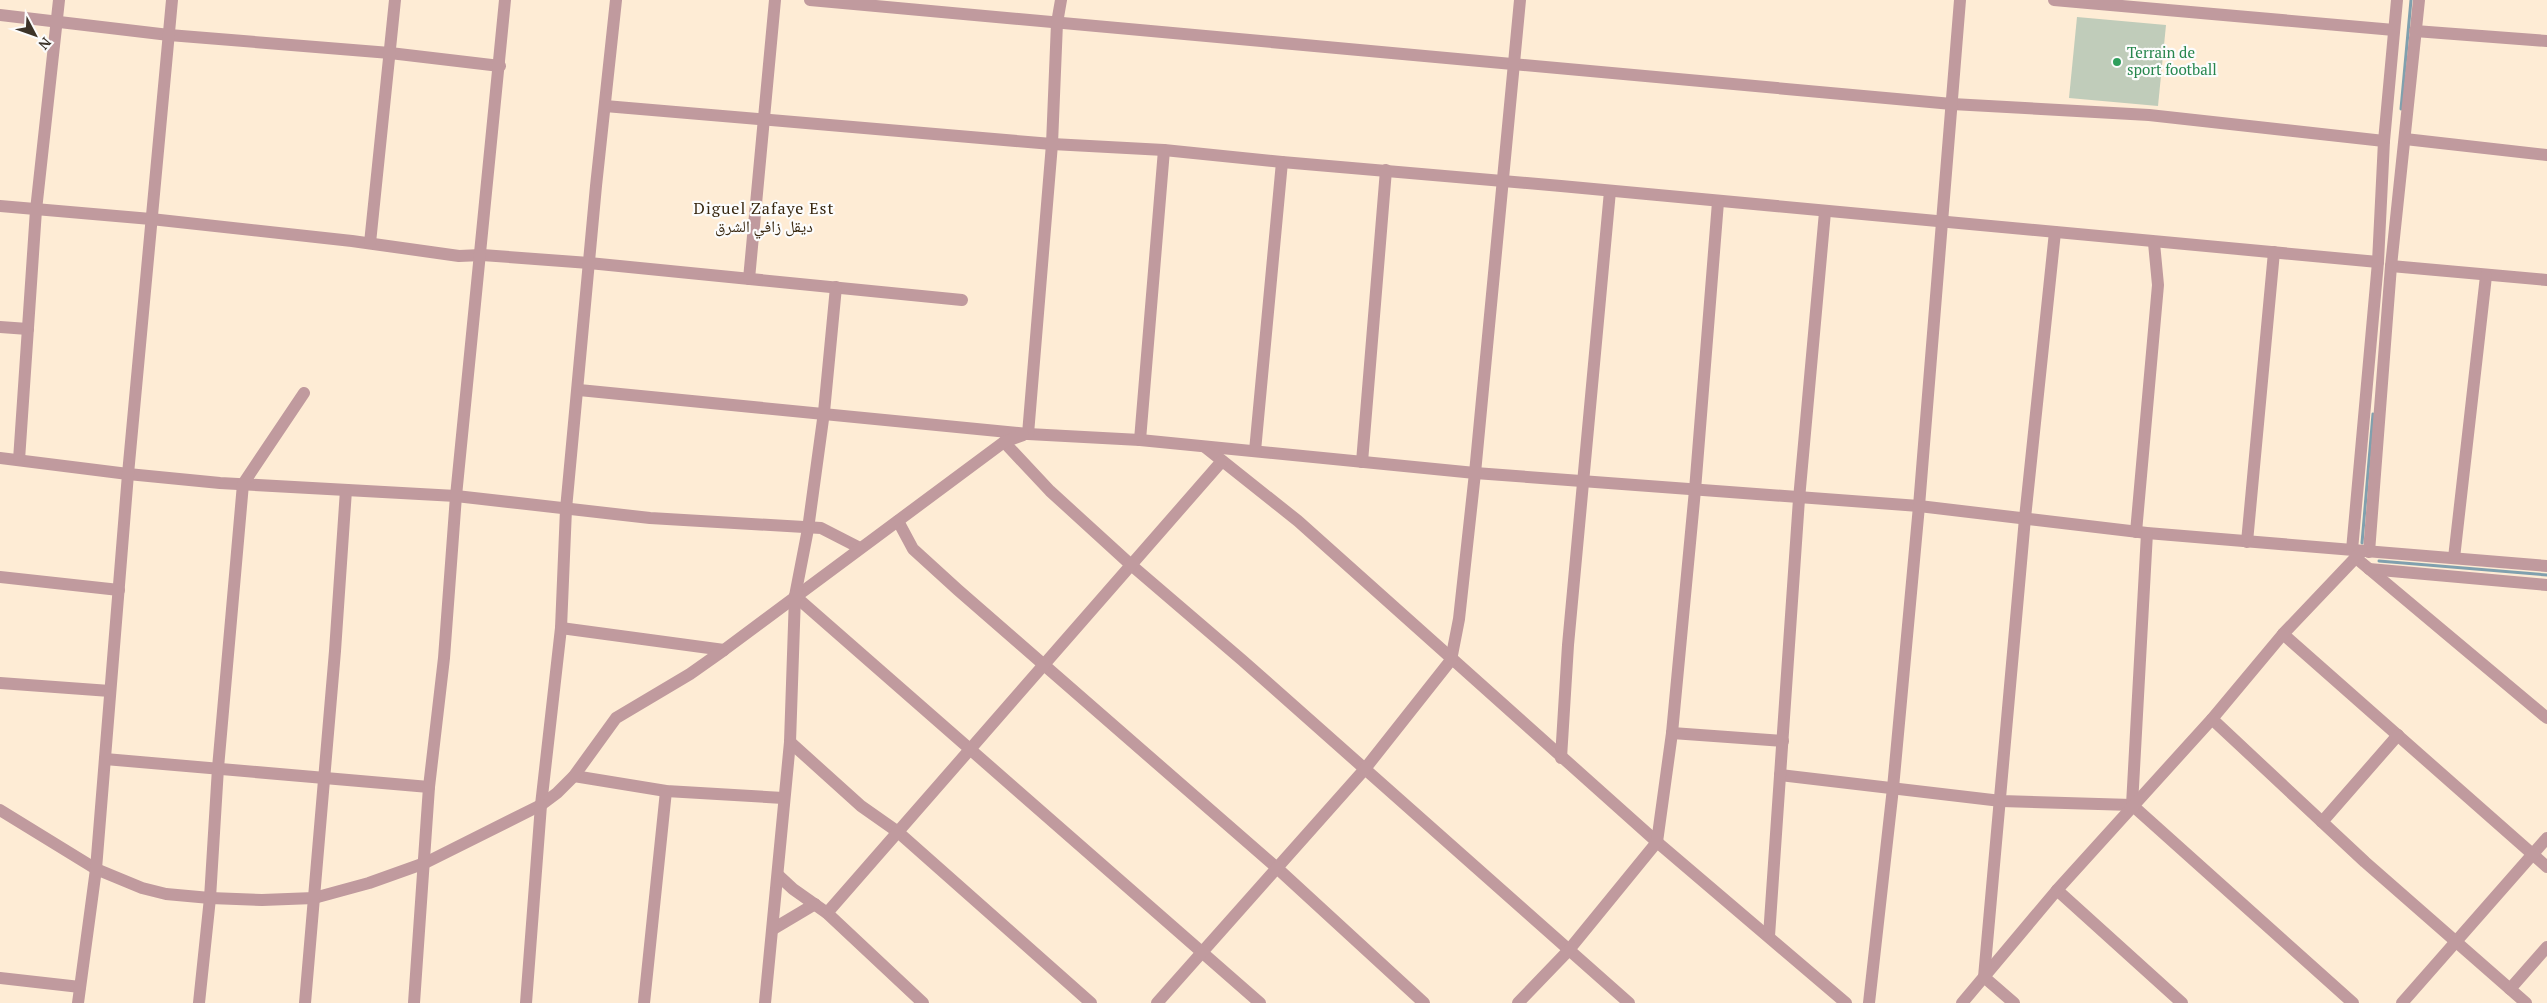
<svg xmlns="http://www.w3.org/2000/svg" width="2547" height="1003" viewBox="0 0 2547 1003" font-family="'PT Serif','Noto Naskh Arabic',serif">
	<rect width="100%" height="100%" fill="#feecd5"/>
	<!-- grass -->
	<path fill="#c0ccba" d="M2077 17 2166 25 2158 106 2069 98Z"/>
	<g fill="none" stroke-linecap="round" stroke-linejoin="round">
		<!-- stream -->
		<g stroke="#80a0ae" stroke-width="3">
			<path d="M2401 109 2411 0"/>
			<path d="M2362 543 2373 414"/>
			<path d="M2379 561 2547 575"/>
		</g>
		<!-- minor -->
		<g stroke="#c09a9e" stroke-width="12">
			<path d="M810 0 1952 104 2149 115 2384 141"/>
			<path d="M2054 0 2394 30"/>
			<path d="M0 15 169 35 390 53 500 66"/>
			<path d="M2415 31 2547 41"/>
			<path d="M605 106 1052 144 1164 150 1282 162 1561 186 2378 262"/>
			<path d="M2405 139 2547 155"/>
			<path d="M0 206 151 219 352 241 459 256 482 255 589 263 962 300"/>
			<path d="M370 243 395 0"/>
			<path d="M2391 266 2547 280"/>
			<path d="M749 279 775 0"/>
			<path d="M0 327 28 329"/>
			<path d="M579 390 1028 434 1140 440 1475 473 1919 506 2147 533 2547 566"/>
			<path d="M1028 434 1052 144 1057 23 1061 0"/>
			<path d="M1140 440 1164 150"/>
			<path d="M1004 442 1050 491 1130 564 1242 660 1629 1003"/>
			<path d="M1205 447 1298 521 1657 842 1846 1003"/>
			<path d="M1255 451 1282 162"/>
			<path d="M0 458 128 474 220 483 456 496 650 518 821 528 860 548"/>
			<path d="M19 460 36 210 59 0"/>
			<path d="M1362 462 1386 170"/>
			<path d="M898 521 913 549 958 590 1277 868 1424 1003"/>
			<path d="M2136 532 2158 285 2154 243"/>
			<path d="M2247 542 2274 252"/>
			<path d="M2352 550 2378 262 2384 141 2397 0"/>
			<path d="M2369 552 2391 266 2419 0"/>
			<path d="M2356 558 2547 718"/>
			<path d="M2454 558 2486 276"/>
			<path d="M2369 569 2547 585"/>
			<path d="M0 577 119 590"/>
			<path d="M795 596 1260 1003"/>
			<path d="M561 628 724 650"/>
			<path d="M2283 634 2547 867"/>
			<path d="M0 683 110 691"/>
			<path d="M2212 719 2365 862 2526 1003"/>
			<path d="M1672 733 1783 741"/>
			<path d="M790 742 861 806 898 832 1091 1003"/>
			<path d="M1561 758 1568 645 1610 191"/>
			<path d="M105 759 429 787"/>
			<path d="M1780 775 2001 801 2132 805 2353 1003"/>
			<path d="M574 776 666 791 783 798"/>
			<path d="M541 805 561 628 566 509 596 186 616 0"/>
			<path d="M2132 805 2147 533"/>
			<path d="M0 810 96 869 142 888 166 894 210 898 262 900 314 898 369 883 425 863 541 805 557 793 574 776 616 718 690 674 724 650 1004 442 1023 435"/>
			<path d="M2322 822 2398 735"/>
			<path d="M779 876 793 889 827 913 923 1003"/>
			<path d="M2057 890 2182 1003"/>
			<path d="M827 913 1222 461"/>
			<path d="M773 929 815 904"/>
			<path d="M1769 936 1799 499 1825 212"/>
			<path d="M0 978 80 987"/>
			<path d="M2510 989 2547 947"/>
			<path d="M78 1003 96 869 128 474 172 0"/>
			<path d="M199 1003 210 898 218 768 243 484 304 393"/>
			<path d="M305 1003 335 651 346 490"/>
			<path d="M414 1003 429 787 444 658 456 496 505 0"/>
			<path d="M526 1003 541 805"/>
			<path d="M644 1003 666 791"/>
			<path d="M765 1003 790 742 795 596 808 529 824 412 836 287"/>
			<path d="M1157 1003 1364 770 1451 660 1459 619 1475 473 1520 0"/>
			<path d="M1518 1003 1568 951 1657 842 1672 733 1695 490 1718 202"/>
			<path d="M1869 1003 1893 788 1919 506 1960 0"/>
			<path d="M1962 1003 2057 890 2212 719 2283 634 2362 551"/>
			<path d="M2014 1003 1984 977 2025 518 2055 232"/>
			<path d="M2402 1003 2547 838"/>
		</g>
	</g>
	<!-- markers -->
	<circle fill="#2e9e5b" stroke="#fcfcfc" stroke-width="2" cx="2117" cy="62" r="5"/>
	<g text-anchor="middle" stroke-width="4.5" stroke-linejoin="round" paint-order="stroke">
		<!-- leisure labels -->
		<g font-size="15" fill="#27864d" stroke="#fcfcfc" text-anchor="start">
			<text x="2127" y="58">Terrain de<tspan x="2127" dy="17">sport football</tspan></text>
		</g>
		<!-- neighbourhood labels -->
		<g font-size="16" letter-spacing="1" fill="#37260e" stroke="#fcfcfc">
			<text x="764" y="214">Diguel Zafaye Est<tspan x="764" dy="18">ديقل زافي الشرق</tspan></text>
		</g>
	</g>
	<!-- north arrow -->
	<g transform="translate(35 35) rotate(131)" stroke="#fcfcfc" stroke-width="4" paint-order="stroke">
	<path d="M0-4L9 19L0 12L-9 19Z" fill="#3c3328"/>
	<text y="-8" font-size="14" font-weight="bold" text-anchor="middle" fill="#3c3328">N</text>
	</g>
</svg>
